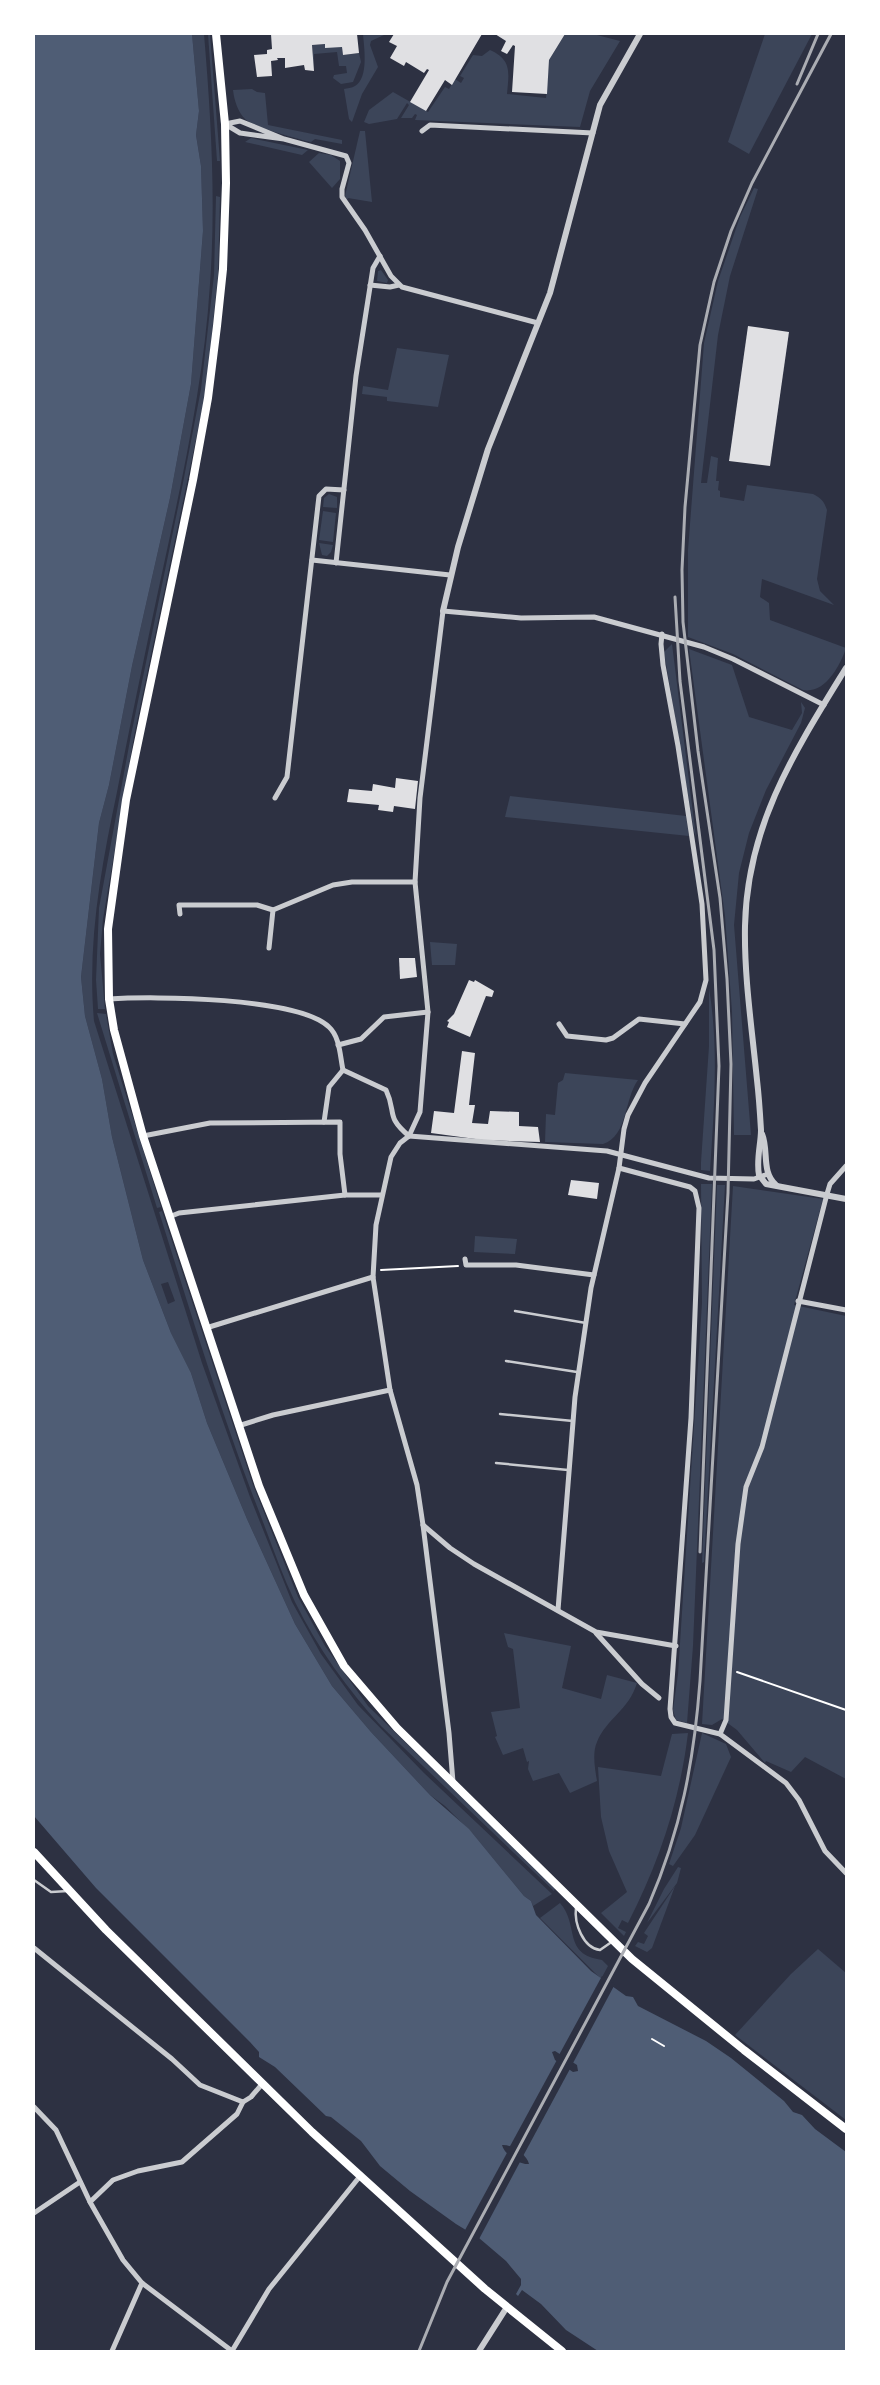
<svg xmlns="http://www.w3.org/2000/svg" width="880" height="2385" viewBox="0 0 880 2385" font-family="Poppins,sans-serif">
	<rect width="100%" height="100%" fill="#2d3142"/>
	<!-- green -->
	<g fill="#3c4559" fill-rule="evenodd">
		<path d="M192 34H204C211 117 216 201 210 284 203 397 175 510 152 620 140 678 128 735 117 792 101 868 87 943 94 1021L202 1363 250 1497 292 1602 321 1654 358 1705 424 1773 552 1894 533 1906 531 1901 524 1896 473 1834 445 1806 430 1795 371 1732 332 1686 295 1624 247 1519 207 1423 191 1373 171 1333 143 1260 112 1137 102 1079 85 1016 81 977 99 823 109 785 132 666 170 498 191 384 203 231 201 166 196 135 199 111ZM168 1282 175 1301 168 1304 161 1284Z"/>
		<path d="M208 34H210L220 161H217Z"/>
		<path d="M363 34 384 35 371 41 370 45 378 67 362 94 352 122 349 119 344 89C347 88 352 88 355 86 369 78 364 47 363 34Z"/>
		<path d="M565 34H593L620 41 590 91 580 127 415 120 417 115 415 114 412 118H401L409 105 407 103 397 119 369 124 364 122 369 110 393 92 428 112 445 87 449 89 455 79 461 83 464 78 460 76 473 55 482 56 490 50C512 60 509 72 507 94L546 98 549 60Z"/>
		<path d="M765 34H812L749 154 728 142Z"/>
		<path d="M325 44 342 47 343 55 359 53 361 62 353 82 341 84 333 78 334 75 347 73 346 66H339L337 52 314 54V71L312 45Z"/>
		<path d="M252 89 257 92 265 93 268 125 342 140V144L315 139 311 142C298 139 254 127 245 119 238 112 234 100 233 90Z"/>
		<path d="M360 131H365L372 202 348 198 347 200 345 196Z"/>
		<path d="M251 138 308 150 302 155 245 142Z"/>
		<path d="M319 153 331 155 340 161V179L332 188 309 162Z"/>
		<path d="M754 188 758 189 730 276 718 335 701 483H707L711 456 718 458 716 481H719L718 490 720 491V497L744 501 747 485 813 494C821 498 824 501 827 510L817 579 820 591 834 605 762 579 760 597 769 603 770 620 846 648C840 666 825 694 803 690L733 654 688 637V550L704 343 718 281 740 217Z"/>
		<path d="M216 196 220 197 218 275 206 391 134 736 103 919 100 954 105 1009H98L96 980 99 908 131 735 182 488 201 389 214 275Z"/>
		<path d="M381 270 388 280 387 283 377 281 378 271Z"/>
		<path d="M397 348 449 355 438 407 387 401V397L362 394 363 386 388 390Z"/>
		<path d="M329 494 337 497V508L323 507 324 498Z"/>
		<path d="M323 511 336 513 333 542 319 540Z"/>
		<path d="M319 543 333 545 331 552 327 556 322 555Z"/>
		<path d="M672 644 696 837 694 831 664 652Z"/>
		<path d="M689 649 732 665 749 717 792 730 802 713 801 702 805 708 801 723 766 790 749 833 739 873 734 925 751 1135H734L732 1012 725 916Z"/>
		<path d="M510 796 686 816 689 836 505 817Z"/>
		<path d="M430 942 457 944 455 965H432Z"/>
		<path d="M709 988C719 1048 714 1111 710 1171L701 1170V1162L709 1046Z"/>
		<path d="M97 1013 106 1014 113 1054 161 1207 157 1208Z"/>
		<path d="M565 1073 638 1080C624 1099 628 1136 603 1144L545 1142 546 1114 555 1115 558 1083 563 1080Z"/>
		<path d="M701 1184H712L693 1646 687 1723 676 1720 673 1710 678 1674 702 1303Z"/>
		<path d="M717 1185H725L704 1562 702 1563Z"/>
		<path d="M733 1186 823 1199 794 1305 846 1316V1779L805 1757 791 1772 766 1761 765 1763 737 1730 722 1719 712 1725 702 1724Z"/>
		<path d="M162 1211 253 1485 298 1597 325 1646 368 1706 555 1888 554 1891 381 1726C347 1689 317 1647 295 1602 279 1568 267 1531 253 1496 218 1403 189 1307 159 1212Z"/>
		<path d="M475 1236 517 1239 515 1254 474 1252Z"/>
		<path d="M504 1633 571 1646 562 1688 601 1699 607 1675 637 1683C629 1710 606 1719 597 1742 592 1753 595 1769 597 1781L570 1793 559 1773 533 1781 528 1769 529 1761 527 1762 523 1748 503 1755 495 1737 497 1736 491 1712 520 1708 513 1649 508 1647Z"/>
		<path d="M688 1733C680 1800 659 1863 628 1923L622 1920 618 1928 626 1932 624 1936 601 1913 627 1892 609 1851 601 1817 598 1767 661 1776 672 1734Z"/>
		<path d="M702 1733 726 1744 731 1757 695 1835 673 1866 669 1864 681 1828Z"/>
		<path d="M678 1867 681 1868 677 1883 647 1923 664 1889Z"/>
		<path d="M675 1886 652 1948 647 1952 635 1946 638 1942 644 1944 648 1936 644 1933Z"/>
		<path d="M560 1903C580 1926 562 1954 602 1960L608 1966 601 1979 540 1918Z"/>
		<path d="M818 1949 846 1973V2120L735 2035 791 1974Z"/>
	</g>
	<!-- water -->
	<path fill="#4f5d75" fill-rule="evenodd" d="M34 34H192L199 111 196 135 201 166 203 231 191 384 170 498 132 666 109 785 99 823 81 977 85 1016 102 1079 112 1137 143 1260 171 1333 191 1373 207 1423 247 1519 295 1624 332 1686 371 1732 430 1795 469 1829 524 1896 531 1901 536 1915 591 1971 626 1996 633 1997 638 2006 706 2041 731 2058 784 2101 793 2112 802 2115 815 2129 846 2152V2351H598L566 2330 541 2304 522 2290 518 2296 516 2294 521 2285V2279L506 2261 479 2238 456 2224 410 2191 380 2166 361 2141 331 2117 326 2116 275 2067 259 2057V2052L250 2042 96 1888 34 1816ZM555 2051 577 2065 578 2071 573 2072 555 2060 552 2052ZM502 2145C512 2144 527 2155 529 2164 519 2165 504 2154 502 2145Z"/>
	<!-- pier -->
	<g fill="#2d3142">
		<path d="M602 1976 615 1984 572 2065 559 2055Z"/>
		<path d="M558 2058 571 2067 522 2158 509 2148Z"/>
		<path d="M508 2151 521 2160 478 2241 464 2232Z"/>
	</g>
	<!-- building -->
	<g fill="#e0e0e3">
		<path d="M271 34H357L359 53 343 55 342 47 325 48V44L312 45 314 71 305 70 304 65 285 68V58H277L278 60 271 61 272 76 257 77 254 55 267 54V50L272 49Z"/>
		<path d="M394 34H482L452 85 445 80 426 111 410 102 429 70 427 69 424 73 406 62 404 66 390 58 397 46 389 42Z"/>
		<path d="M495 34H565L549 60 547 94 512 92 515 46 513 45 507 54 501 51 506 41Z"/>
		<path d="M748 326 789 332 770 466 729 461Z"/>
		<path d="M396 778 418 781 415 809 394 806 393 812 378 810 379 805 347 802 349 789 372 791 373 784 395 788Z"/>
		<path d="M399 958H415L417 977 400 979Z"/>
		<path d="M469 980 474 982 475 980 494 991 492 997 486 996 470 1037 447 1027 449 1022 447 1021 454 1014Z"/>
		<path d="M462 1051 475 1053 469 1105H475L472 1123 488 1124 490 1111 519 1112V1126L538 1127 540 1142 483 1140 431 1133 434 1111 454 1113Z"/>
		<path d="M571 1180 599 1183 597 1199 568 1195Z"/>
	</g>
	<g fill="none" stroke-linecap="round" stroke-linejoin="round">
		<!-- path -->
		<g stroke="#fff" stroke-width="2">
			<path d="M381 1270 458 1266"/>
			<path d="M737 1672 846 1710"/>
			<path d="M652 2039 664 2046"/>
		</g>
		<!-- service -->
		<g stroke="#caccd0" stroke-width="2.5">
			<path d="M515 1311 586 1323"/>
			<path d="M506 1361 577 1372"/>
			<path d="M500 1414 573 1421"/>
			<path d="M496 1463 568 1470"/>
			<path d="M34 1880 51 1892 68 1891"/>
			<path d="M576 1908C574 1923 583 1948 600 1950L613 1941"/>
		</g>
		<!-- minor -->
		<g stroke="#caccd0" stroke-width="5">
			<path d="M422 131 430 125 593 133"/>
			<path d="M284 139 240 121 225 124 240 133 284 139 346 156 349 163 342 189V197L365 230 391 276 402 287 538 323"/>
			<path d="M370 285 390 287 399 285"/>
			<path d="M312 560 450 575"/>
			<path d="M336 563 356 376 373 268 380 256"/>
			<path d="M275 798 287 777 319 496 326 489 344 490"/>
			<path d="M180 914 179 905H257L273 910"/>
			<path d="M269 948 273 910 333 885 352 882H415"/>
			<path d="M109 999C154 996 298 997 329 1027 340 1037 340 1056 343 1070"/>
			<path d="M559 1024 567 1036 606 1040 613 1038 639 1019 685 1024"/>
			<path d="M338 1045 361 1039 384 1017 428 1012"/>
			<path d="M324 1122 329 1087 343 1070 386 1090C397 1113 385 1116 409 1136"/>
			<path d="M143 1136 210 1123 340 1122V1154L345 1195"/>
			<path d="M409 1136 607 1151 709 1178 754 1179 768 1174"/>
			<path d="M619 1168 690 1187 695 1191 699 1208 691 1418 670 1709 671 1717 675 1723 720 1734 786 1783 799 1800 825 1851 846 1873"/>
			<path d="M169 1217 179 1213 345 1195H381"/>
			<path d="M465 1259 466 1265H516L594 1275"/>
			<path d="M798 1301 846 1310"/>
			<path d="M206 1328 373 1277"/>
			<path d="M238 1426 273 1415 390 1390"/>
			<path d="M423 1525 450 1548 474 1564 596 1632 676 1646"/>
			<path d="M558 1610 575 1397 591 1288 619 1168 624 1129 628 1115 645 1083 700 1002 706 980 702 904 678 746 663 665 661 644 662 634"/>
			<path d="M596 1633 642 1684 659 1698"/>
			<path d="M720 1734 726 1720 738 1544 746 1487 762 1447 827 1194 830 1184 846 1166"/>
			<path d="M453 1782 449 1733 423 1525 417 1485 390 1390 373 1277 376 1225 391 1157 400 1143 409 1136 420 1112 428 1012 415 882 420 798 443 611 521 618 594 617 704 647 733 659 824 705"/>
			<path d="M34 1948 172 2059 200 2085 243 2102 251 2097 263 2083"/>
			<path d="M34 2107 56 2130 90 2202 123 2260 142 2283 232 2351"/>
			<path d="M90 2202 113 2180 138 2171 182 2162 237 2114 243 2102"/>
			<path d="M34 2213 80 2182"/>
			<path d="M112 2351 142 2283"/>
			<path d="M232 2351 269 2289 361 2175"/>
		</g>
		<!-- tertiary -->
		<g stroke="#caccd0" stroke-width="6">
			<path d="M443 611 458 547 488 449 550 293 600 105 640 34"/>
			<path d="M846 668C795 751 747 825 745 926 744 977 752 1029 757 1080 759 1097 760 1113 761 1130 761 1144 756 1160 759 1175L766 1184 846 1199"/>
			<path d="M762 1134C769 1151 761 1172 776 1185"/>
			<path d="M479 2351 507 2307"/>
		</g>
		<!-- primary -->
		<g stroke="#fff" stroke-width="8">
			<path d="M216 34 225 124 226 183 223 269 217 326 208 398 193 480 126 800 108 929 109 999 114 1030 143 1136 259 1486 304 1595 344 1666 397 1728 632 1959 744 2050 846 2129"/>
			<path d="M34 1852 106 1930 312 2132 485 2289 562 2351"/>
		</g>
		<!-- rail -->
		<g stroke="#abadb3" stroke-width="3">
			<path d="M797 84 818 34"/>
			<path d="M675 597 680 681 714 950 719 1066 700 1552"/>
			<path d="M419 2351 447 2282 649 1904C681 1830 694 1761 700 1681L728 1193 731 1064 727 979 720 898 698 751 683 622 682 570 685 507 700 345 714 282 731 231 752 183 831 34"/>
		</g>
	</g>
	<!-- border -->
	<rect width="880" height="2385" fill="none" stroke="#ffffff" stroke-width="70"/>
</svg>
